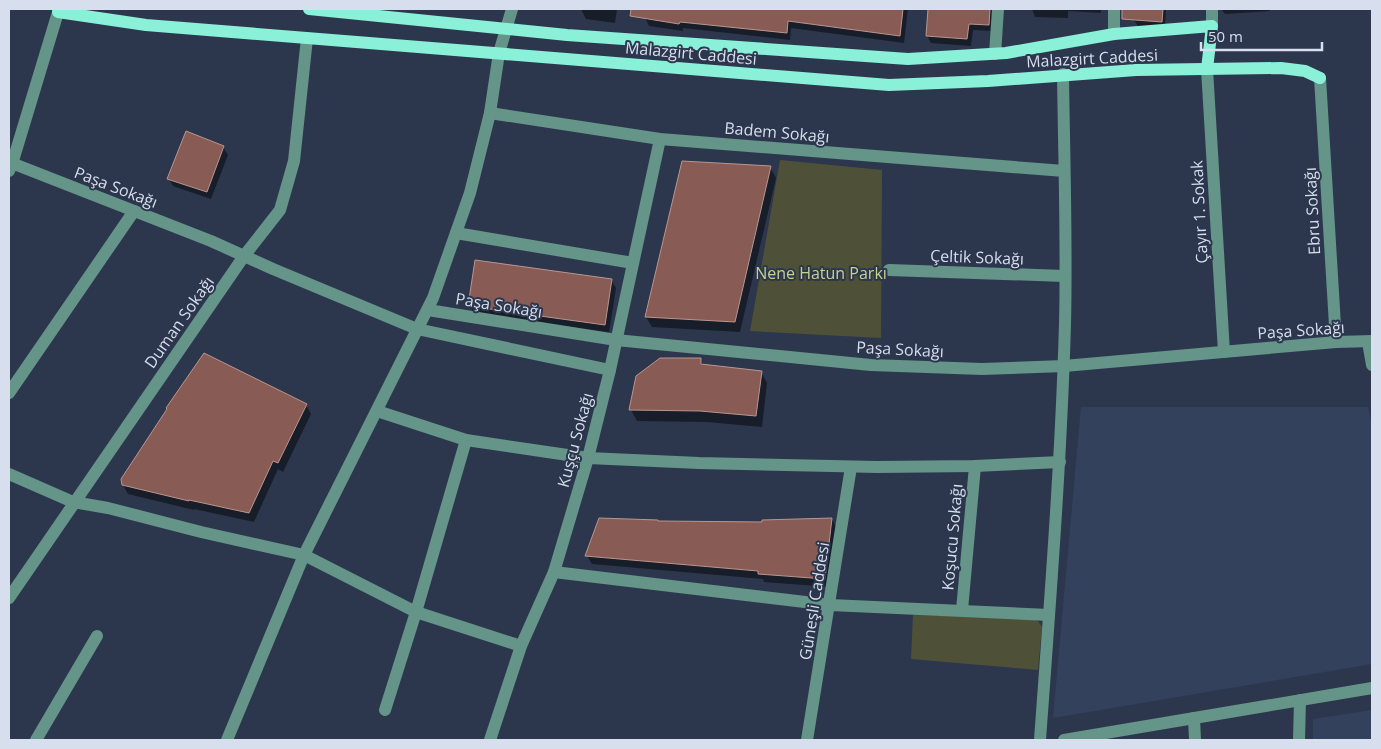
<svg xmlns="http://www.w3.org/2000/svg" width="1381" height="749" viewBox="0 0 1381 749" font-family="'Open Sans',sans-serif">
	<rect width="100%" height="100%" fill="#2c374e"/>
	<!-- built -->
	<g fill="#33415d">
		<path d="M1081 407H1368L1372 425V664L1053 718Z"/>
		<path d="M1372 710V740H1313V719Z"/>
	</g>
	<!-- green -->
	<g fill="#4e5138">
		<path d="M780 160 882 170 881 338 750 331Z"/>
		<path d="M913 615 1031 618 1038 621 1042 627 1038 670 911 659Z"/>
	</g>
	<!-- shadow -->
	<g fill="#0007">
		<path d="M581 9H617L615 23 586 19Z"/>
		<path d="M646 9H908L904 43 791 28 790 40 683 28V31L649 26 645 18Z"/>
		<path d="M929 9H997L992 31 973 30 971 46 931 43 927 36Z"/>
		<path d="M1032 9H1101V13L1068 11V18L1035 17Z"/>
		<path d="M1134 9H1166L1165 27 1138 26 1134 20Z"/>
		<path d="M1221 9H1322V10L1270 9V11L1225 14Z"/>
		<path d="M223 147 228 155 211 199 173 186 168 178Z"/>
		<path d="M770 167 776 178 740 332 652 327 646 317Z"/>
		<path d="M611 280 616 288 609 332 474 314 470 306Z"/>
		<path d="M701 360 704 366 761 372 767 383 762 427 707 422 637 421 631 410 637 377Z"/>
		<path d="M306 405 311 414 283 472 278 469 254 522 194 509V510L128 494 123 485Z"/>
		<path d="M832 519 836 528 829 587 764 582 763 579 592 564 587 556 657 521 763 523Z"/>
	</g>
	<!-- building -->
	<g fill="#885c54" stroke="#b9968f">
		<path d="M631 9H903L900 36 788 21 787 33 680 22 679 24 630 16Z"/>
		<path d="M928 9H990L989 25 969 24 967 39 926 36Z"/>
		<path d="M1122 9H1163L1162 22 1122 19Z"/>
		<path d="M186 131 224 146 207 192 167 179Z"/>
		<path d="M682 161 771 166 735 322 645 317Z"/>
		<path d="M475 260 612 279 605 325 468 306Z"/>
		<path d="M204 353 307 404 278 463 273 461 249 513 189 500V501L122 485 121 479 167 409 166 408Z"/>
		<path d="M660 358H701V364L762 371 756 416 700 411 629 410 636 376Z"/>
		<path d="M599 518 658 520V521L762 522V520L832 518 825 579 758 574V571L585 556Z"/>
	</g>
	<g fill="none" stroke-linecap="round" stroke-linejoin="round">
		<!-- minor -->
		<g stroke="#659488" stroke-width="12">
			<path d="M1212 26V9"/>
			<path d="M1114 34V9"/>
			<path d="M995 54 998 9"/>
			<path d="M1207 69 1224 352"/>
			<path d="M1320 78 1336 342"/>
			<path d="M490 113 660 139 1064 171"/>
			<path d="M9 162 211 241 273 269 417 329 610 370"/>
			<path d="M9 171 12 164 59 9"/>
			<path d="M456 233 633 263"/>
			<path d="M889 270 1065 276"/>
			<path d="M428 310 616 340 871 365 982 369 1064 366 1336 342 1372 341"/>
			<path d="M1368 342 1372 365"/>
			<path d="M9 393 134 211"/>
			<path d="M377 411 466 440 588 458 699 463 877 467 975 466 1060 462"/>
			<path d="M9 474 73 502 108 508 201 532 304 555 416 612 521 646"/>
			<path d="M554 572 830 605 1049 615"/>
			<path d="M9 598 244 256 280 210 294 161 307 38"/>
			<path d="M962 610 975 466"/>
			<path d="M385 710 416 612 466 440"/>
			<path d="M1194 718 1195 740"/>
			<path d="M36 740 97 636"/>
			<path d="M227 740 304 555 433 298 470 193 490 113 499 53 512 9"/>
			<path d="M490 740 521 646 554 572 588 458 610 370 660 139"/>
			<path d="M807 740 851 467"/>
			<path d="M1040 740C1050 602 1061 463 1065 324 1067 241 1064 157 1063 74"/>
			<path d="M1064 740 1372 688"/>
			<path d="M1299 740 1300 700"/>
		</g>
		<!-- major -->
		<g stroke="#8af0d8" stroke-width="12">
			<path d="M309 9 567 35 908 59 1006 53 1114 34 1212 26 1207 69"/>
			<path d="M58 12 146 25 889 85 988 81 1136 70 1281 68 1305 71 1320 78"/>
		</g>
	</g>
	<g text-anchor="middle" stroke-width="4" stroke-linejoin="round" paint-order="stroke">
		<!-- street labels -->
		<g font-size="16" fill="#d7deed" stroke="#2c374e">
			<text transform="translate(691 53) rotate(5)" y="6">Malazgirt Caddesi</text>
			<text transform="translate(1092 58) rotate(-3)" y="6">Malazgirt Caddesi</text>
			<text transform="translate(777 132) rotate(5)" y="6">Badem Sokağı</text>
			<text transform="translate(116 187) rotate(21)" y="6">Paşa Sokağı</text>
			<text transform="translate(1312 211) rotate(-93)" y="6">Ebru Sokağı</text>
			<text transform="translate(1199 212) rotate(-93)" y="6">Çayır 1. Sokak</text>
			<text transform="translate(977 257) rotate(2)" y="6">Çeltik Sokağı</text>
			<text transform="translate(499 305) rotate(9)" y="6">Paşa Sokağı</text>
			<text transform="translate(179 322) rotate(-55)" y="6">Duman Sokağı</text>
			<text transform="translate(1301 330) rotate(-4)" y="6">Paşa Sokağı</text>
			<text transform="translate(900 349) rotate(3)" y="6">Paşa Sokağı</text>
			<text transform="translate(575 440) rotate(-75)" y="6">Kuşçu Sokağı</text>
			<text transform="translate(952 537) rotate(-85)" y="6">Koşucu Sokağı</text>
			<text transform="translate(814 601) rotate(-81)" y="6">Güneşli Caddesi</text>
		</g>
		<!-- park labels -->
		<g font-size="16" fill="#c7d18d" stroke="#2c374e">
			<text x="821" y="279">Nene Hatun Parkı</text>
		</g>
	</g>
	<!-- border -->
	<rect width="1381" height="749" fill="none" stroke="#d7deed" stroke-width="20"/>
	<!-- scale -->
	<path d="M1201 42v8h121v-8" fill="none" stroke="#d7deed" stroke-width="2.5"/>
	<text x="1208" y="42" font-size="15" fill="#d7deed" stroke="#2c374e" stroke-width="4" paint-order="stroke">50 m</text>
</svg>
